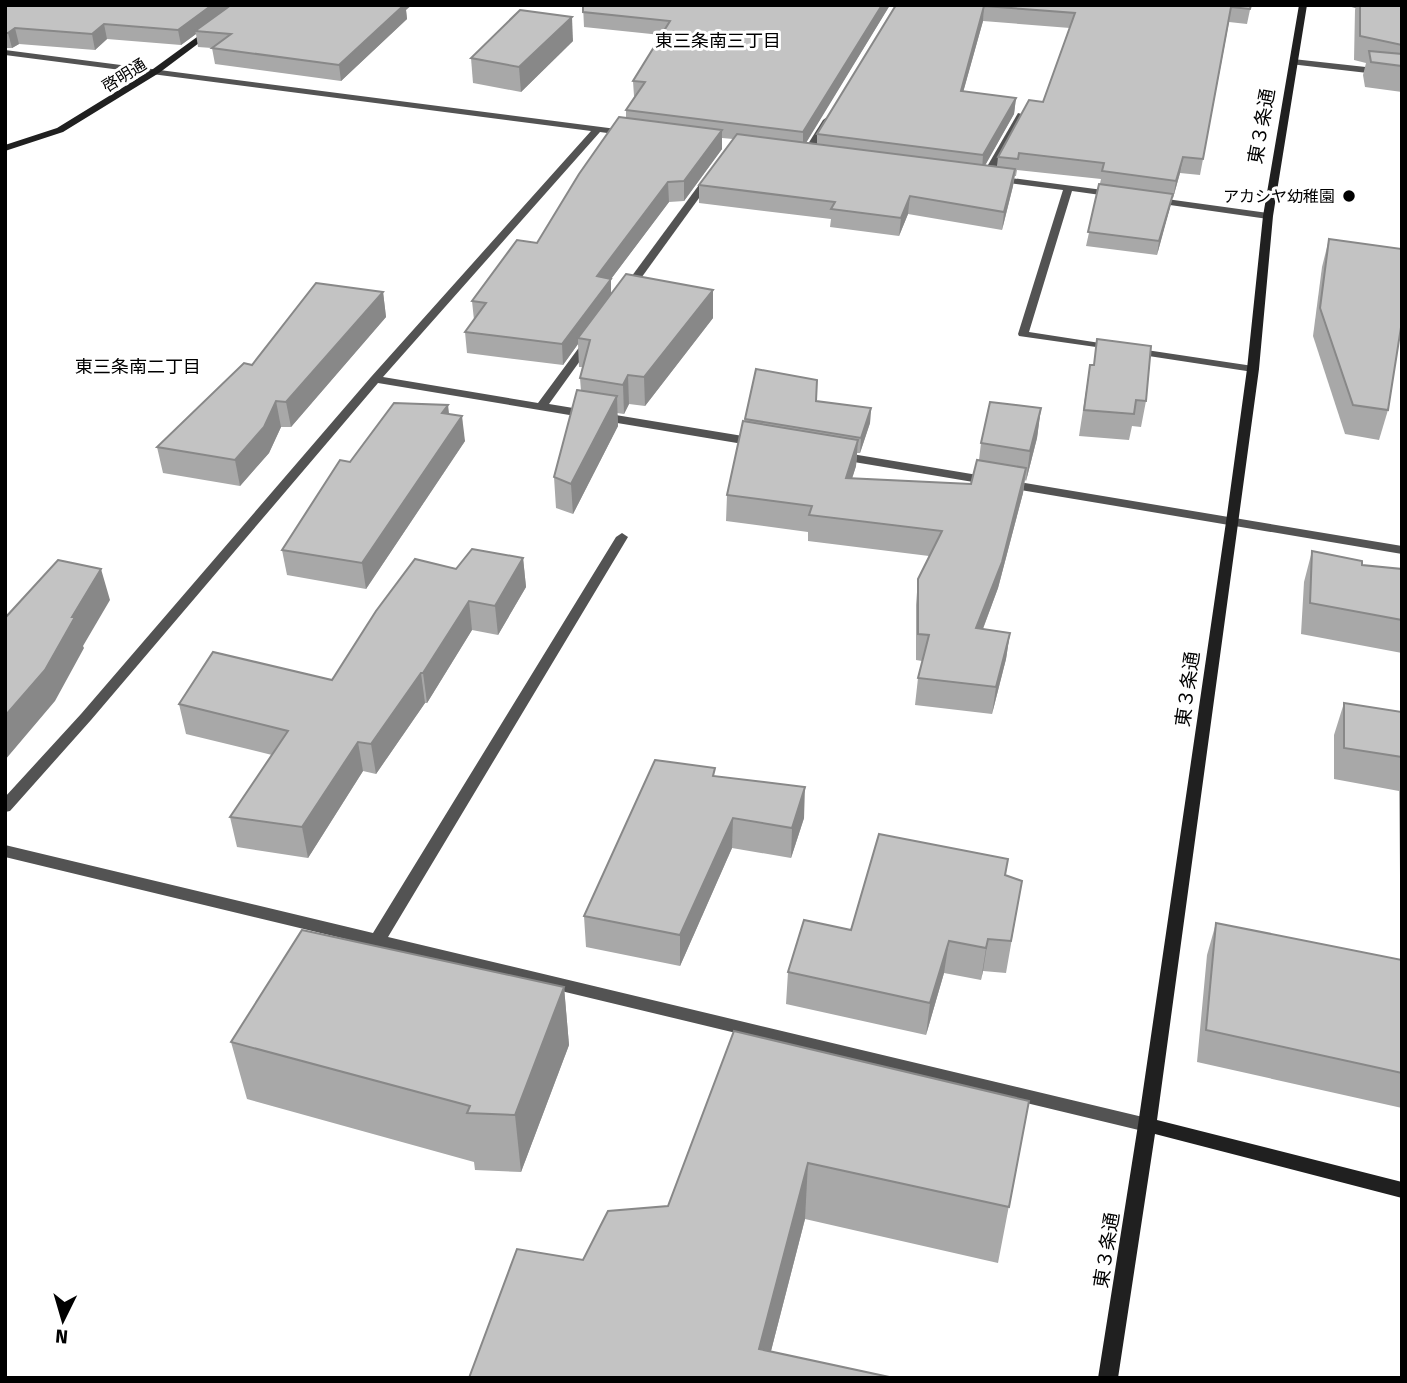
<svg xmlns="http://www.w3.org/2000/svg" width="1407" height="1383" viewBox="0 0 1407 1383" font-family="'Fira Sans','Noto Sans JP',sans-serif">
	<rect width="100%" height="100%" fill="#fff"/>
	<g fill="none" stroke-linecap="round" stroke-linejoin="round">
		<!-- street -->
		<g fill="#535353" fill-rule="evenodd">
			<path d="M5 50 632 131 634 133 629 136 600 132 383 377 538 403 586 338 590 337 595 340 549 404 755 438 761 442 755 446 378 383 91 720 10 811 5 812V797L81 714 371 377 591 131 5 55Z"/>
			<path d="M1293 59 1402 71V77L1290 64V60Z"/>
			<path d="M1018 113 1025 115 991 177 983 179 981 177Z"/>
			<path d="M827 117 831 120 811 155 803 157 801 155 823 120Z"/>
			<path d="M707 174 715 176 631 292H623V288Z"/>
			<path d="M996 176 1118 192V196L1115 197 1072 191 1029 332 1113 345 1118 348 1117 350 1019 336 1018 334 1063 190 993 181V177Z"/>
			<path d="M1152 197 1268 213 1273 216 1268 219 1149 202 1147 200Z"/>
			<path d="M1133 348 1253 366 1259 369 1253 372 1129 353 1128 351Z"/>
			<path d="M840 452 1402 546V554L836 459V453Z"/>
			<path d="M622 533 628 537 388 937 1147 1118 1153 1120 1156 1125 1153 1130 1147 1132 5 857V845L373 933 616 537Z"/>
		</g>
		<!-- secondary -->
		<g fill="#202020" fill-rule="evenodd">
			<path d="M1299 5H1307L1273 216 1259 369 1157 1120 1402 1182V1198L1155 1134 1118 1378H1098L1138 1125 1226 522 1247 369 1263 216Z"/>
			<path d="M1337 5H1364L1402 10V14Z"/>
			<path d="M208 29 215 31 159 73 63 132 5 151V145L57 128 153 69Z"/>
		</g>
	</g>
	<!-- wall -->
	<g fill="#a8a8a8" fill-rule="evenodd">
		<path d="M5 5 406 10 407 19 341 81 215 64 212 48 198 47 196 34 181 45 107 39 95 50 19 44 12 48H5Z"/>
		<path d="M583 5H890L806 142 817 144V134L896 5H1251L1247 24 1229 22 1200 175 1180 173 1173 198H1172L1157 255 1086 246 1101 179 1017 170 1016 176H1015L1013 186 1002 230 908 214 899 236 830 227 831 219 699 203V185L733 139 722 138V149L684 201 669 202 611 279V294L713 318 645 406 629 404 624 414 617 413 618 426 573 514 556 508 554 477 581 391 580 378 583 367H579L578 344 563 365 467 353 465 332 474 320 472 301 537 243 626 118V110L635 97 634 96 633 81 661 35 584 27ZM983 21 1070 28 1043 102 998 157 997 166 985 165 1014 114 1016 98 963 92Z"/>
		<path d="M1356 5H1402V92L1365 87 1363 75 1366 63 1354 60 1355 10Z"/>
		<path d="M573 41 521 92 473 83 471 58Z"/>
		<path d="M1329 239 1388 410 1379 440 1345 434 1313 336 1322 267Z"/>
		<path d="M383 292 386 317 291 427H281L269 453 240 486 163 473 157 447 252 365Z"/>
		<path d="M1090 365 1146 401 1141 427 1132 426 1129 440 1079 436Z"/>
		<path d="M816 401 871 408 870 423 860 453H857L856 466 852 478 971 484 979 460 981 443 1041 408 1037 438 1026 481 1025 480 1023 493 998 588 983 629 1010 633 1006 659 992 714 915 705 918 678 922 661 916 660V605L918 579 929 556 808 541V532L726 521 727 495 745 419Z"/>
		<path d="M449 414 465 441 366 589 287 575 282 550 350 462Z"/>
		<path d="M1312 551 1362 565 1402 569V653L1301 634 1304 582Z"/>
		<path d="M523 558 526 587 498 635 472 630 427 703H425L376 774 363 771 308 858 237 847 230 817 272 755 186 734 179 704 332 680 456 569Z"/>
		<path d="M1344 703 1402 712V1108L1197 1062 1207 955 1216 923 1401 960 1399 791 1334 779V735Z"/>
		<path d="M715 776 804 818 791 858 732 848 680 966 586 947 584 916Z"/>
		<path d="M1005 875 1022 881 1006 973 983 971 981 980 944 973 926 1035 786 1004 788 972 851 930Z"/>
		<path d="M564 987 569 1045 521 1172 475 1170 474 1162 247 1099 231 1042Z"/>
		<path d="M734 1031 1029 1101 998 1263 805 1219 771 1351 469 1378 583 1260 668 1206Z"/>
	</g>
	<!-- shaded-wall -->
	<g fill="#888">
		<path d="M212 5H236L195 31 196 34 181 45 178 30Z"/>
		<path d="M394 5H412L406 10 407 19 341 81 339 65Z"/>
		<path d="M882 5H890L803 148V132Z"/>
		<path d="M984 6 983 21 959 107 961 91Z"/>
		<path d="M572 17 573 41 521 92 519 67Z"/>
		<path d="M104 24 107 39 95 50 92 34Z"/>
		<path d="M15 28 19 44 12 48 8 33Z"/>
		<path d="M1016 98 1014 114 982 171 983 155Z"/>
		<path d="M722 130V149L684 201V181Z"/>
		<path d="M1183 157 1180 173 1173 198 1176 181Z"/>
		<path d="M1015 169 1013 186 1002 230 1004 212Z"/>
		<path d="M668 182 669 202 611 279V299L578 338V344L563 365 562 344 597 276Z"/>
		<path d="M1173 194 1170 208 1157 255 1159 241Z"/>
		<path d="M910 196 908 214 899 236 901 218Z"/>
		<path d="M713 290V318L645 406 644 377Z"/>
		<path d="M383 292 386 317 291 427 286 402Z"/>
		<path d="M628 375 629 404 624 414 623 385Z"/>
		<path d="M617 396 618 426 573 514 571 484Z"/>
		<path d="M276 401 281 427 269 453 240 486 235 460Z"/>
		<path d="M448 405 451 430 442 413Z"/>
		<path d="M871 408 870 423 860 453 861 438Z"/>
		<path d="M1041 408 1037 438 1026 481 1030 451Z"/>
		<path d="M462 416 465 441 366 589 362 563Z"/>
		<path d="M858 440 856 466 844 504 846 478Z"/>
		<path d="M1026 468 1023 493 998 588 973 655 976 628Z"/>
		<path d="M523 558 526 587 498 635 495 606Z"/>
		<path d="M101 569 110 600 83 646 84 648 55 701 5 760V716L72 617Z"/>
		<path d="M469 601 472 630 427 703 423 673Z"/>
		<path d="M1010 633 1006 659 992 714 996 687Z"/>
		<path d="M421 673 425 703 376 774 371 744Z"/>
		<path d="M358 742 363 771 308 858 302 827Z"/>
		<path d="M805 787 804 818 791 858 792 828Z"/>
		<path d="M733 818 732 848 680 966V935Z"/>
		<path d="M988 939 983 971 981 980 986 948Z"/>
		<path d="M949 941 944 973 926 1035 930 1003Z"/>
		<path d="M564 987 569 1045 521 1172 515 1115Z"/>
		<path d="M808 1163 805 1219 764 1378 759 1349Z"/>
	</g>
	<!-- building -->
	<g fill="#c3c3c3" stroke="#888" stroke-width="2">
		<path d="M5 5H212L178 30 104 24 92 34 15 28 8 33H5Z"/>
		<path d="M231 5H404L339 65 212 48 231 34 195 31Z"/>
		<path d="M583 5H882L803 132 626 110 645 82 633 81 670 21 583 12Z"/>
		<path d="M896 5H1251L1250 9 1231 7 1203 159 1183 157 1176 181 1102 171 1104 163 1019 153 1018 159 998 157 1029 100 1043 102 1075 13 984 6 961 91 1016 98 983 155 817 134Z"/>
		<path d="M1360 5H1402V45L1360 36Z"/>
		<path d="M520 10 572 17 519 67 471 58Z"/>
		<path d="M1369 51 1402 54V66L1371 62Z"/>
		<path d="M619 117 722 130 684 181 668 182 597 276 611 279 562 344 465 332 486 303 472 301 517 240 537 243 579 174Z"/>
		<path d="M737 134 1015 169 1004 212 910 196 901 218 831 209 835 202 699 185Z"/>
		<path d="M1099 184 1173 194 1159 241 1088 232Z"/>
		<path d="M1329 239 1402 249V321L1388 410 1353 405 1320 308Z"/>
		<path d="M626 274 713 290 644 377 628 375 623 385 580 378 590 340 578 338Z"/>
		<path d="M316 283 383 292 286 402 276 401 264 427 235 460 157 447 244 363 252 365Z"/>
		<path d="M1097 339 1151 346 1146 401 1136 400 1134 414 1084 410 1090 365H1094Z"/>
		<path d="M756 369 817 380 816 401 871 408 861 438 745 419Z"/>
		<path d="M577 390 617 396 571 484 554 477Z"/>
		<path d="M990 402 1041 408 1030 451 981 443Z"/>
		<path d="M394 403 448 405 442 413 462 416 362 563 282 550 340 460 350 462Z"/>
		<path d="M743 421 858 440 846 478 971 484 977 460 1026 468 1002 562 976 628 1010 633 996 687 918 678 929 635 918 634V579L942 531 809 515 812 506 727 495Z"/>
		<path d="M472 549 523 558 495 606 469 601 423 673H421L371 744 358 742 302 827 230 817 288 731 179 704 213 652 332 680 376 611 415 559 456 569Z"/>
		<path d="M1312 551 1362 561V565L1402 569V620L1310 603Z"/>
		<path d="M58 560 101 569 72 617H75L45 670 5 716V618Z"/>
		<path d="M1344 703 1402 712V757L1344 748Z"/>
		<path d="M655 760 715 768 713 776 805 787 792 828 733 818 680 935 584 916Z"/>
		<path d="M879 834 1008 859 1005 875 1022 881 1011 941 988 939 986 948 949 941 930 1003 788 972 804 920 851 930Z"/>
		<path d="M1216 923 1402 960V1073L1206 1030Z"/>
		<path d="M302 930 564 987 515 1115 467 1113 470 1106 231 1042Z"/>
		<path d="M734 1031 1029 1101 1009 1207 808 1163 759 1349 894 1378H469L517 1249 583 1260 608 1211 668 1206Z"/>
	</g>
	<!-- markers -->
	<circle fill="#000" stroke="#fff" stroke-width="2.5" cx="1349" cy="196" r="7"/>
	<g text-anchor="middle" stroke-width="6" stroke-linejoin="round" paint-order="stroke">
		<!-- far-street labels -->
		<g font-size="16" fill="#000" stroke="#fff">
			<text transform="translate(124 75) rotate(-32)" y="6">啓明通</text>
		</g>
		<!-- far-poi labels -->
		<g font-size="16" fill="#000" stroke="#fff" text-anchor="end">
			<text x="1335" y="202">アカシヤ幼稚園</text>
		</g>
		<!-- far-neighbourhood labels -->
		<g font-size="18" fill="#000" stroke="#fff">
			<text x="718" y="47">東三条南三丁目</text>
			<text x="138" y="373">東三条南二丁目</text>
		</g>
		<!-- street labels -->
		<g font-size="19" fill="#000" stroke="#fff">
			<text transform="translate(1261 126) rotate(-80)" y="7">東３条通</text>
			<text transform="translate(1187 689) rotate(-82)" y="7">東３条通</text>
			<text transform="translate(1106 1250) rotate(-81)" y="7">東３条通</text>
		</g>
	</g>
	<!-- border -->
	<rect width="1407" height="1383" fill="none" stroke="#000000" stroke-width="14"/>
	<!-- north arrow -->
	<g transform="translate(63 1320) rotate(185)" stroke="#ffffff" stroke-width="5" paint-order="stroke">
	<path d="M0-5L12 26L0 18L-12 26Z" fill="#000000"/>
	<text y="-10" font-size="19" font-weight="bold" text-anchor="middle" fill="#000000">N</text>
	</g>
</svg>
